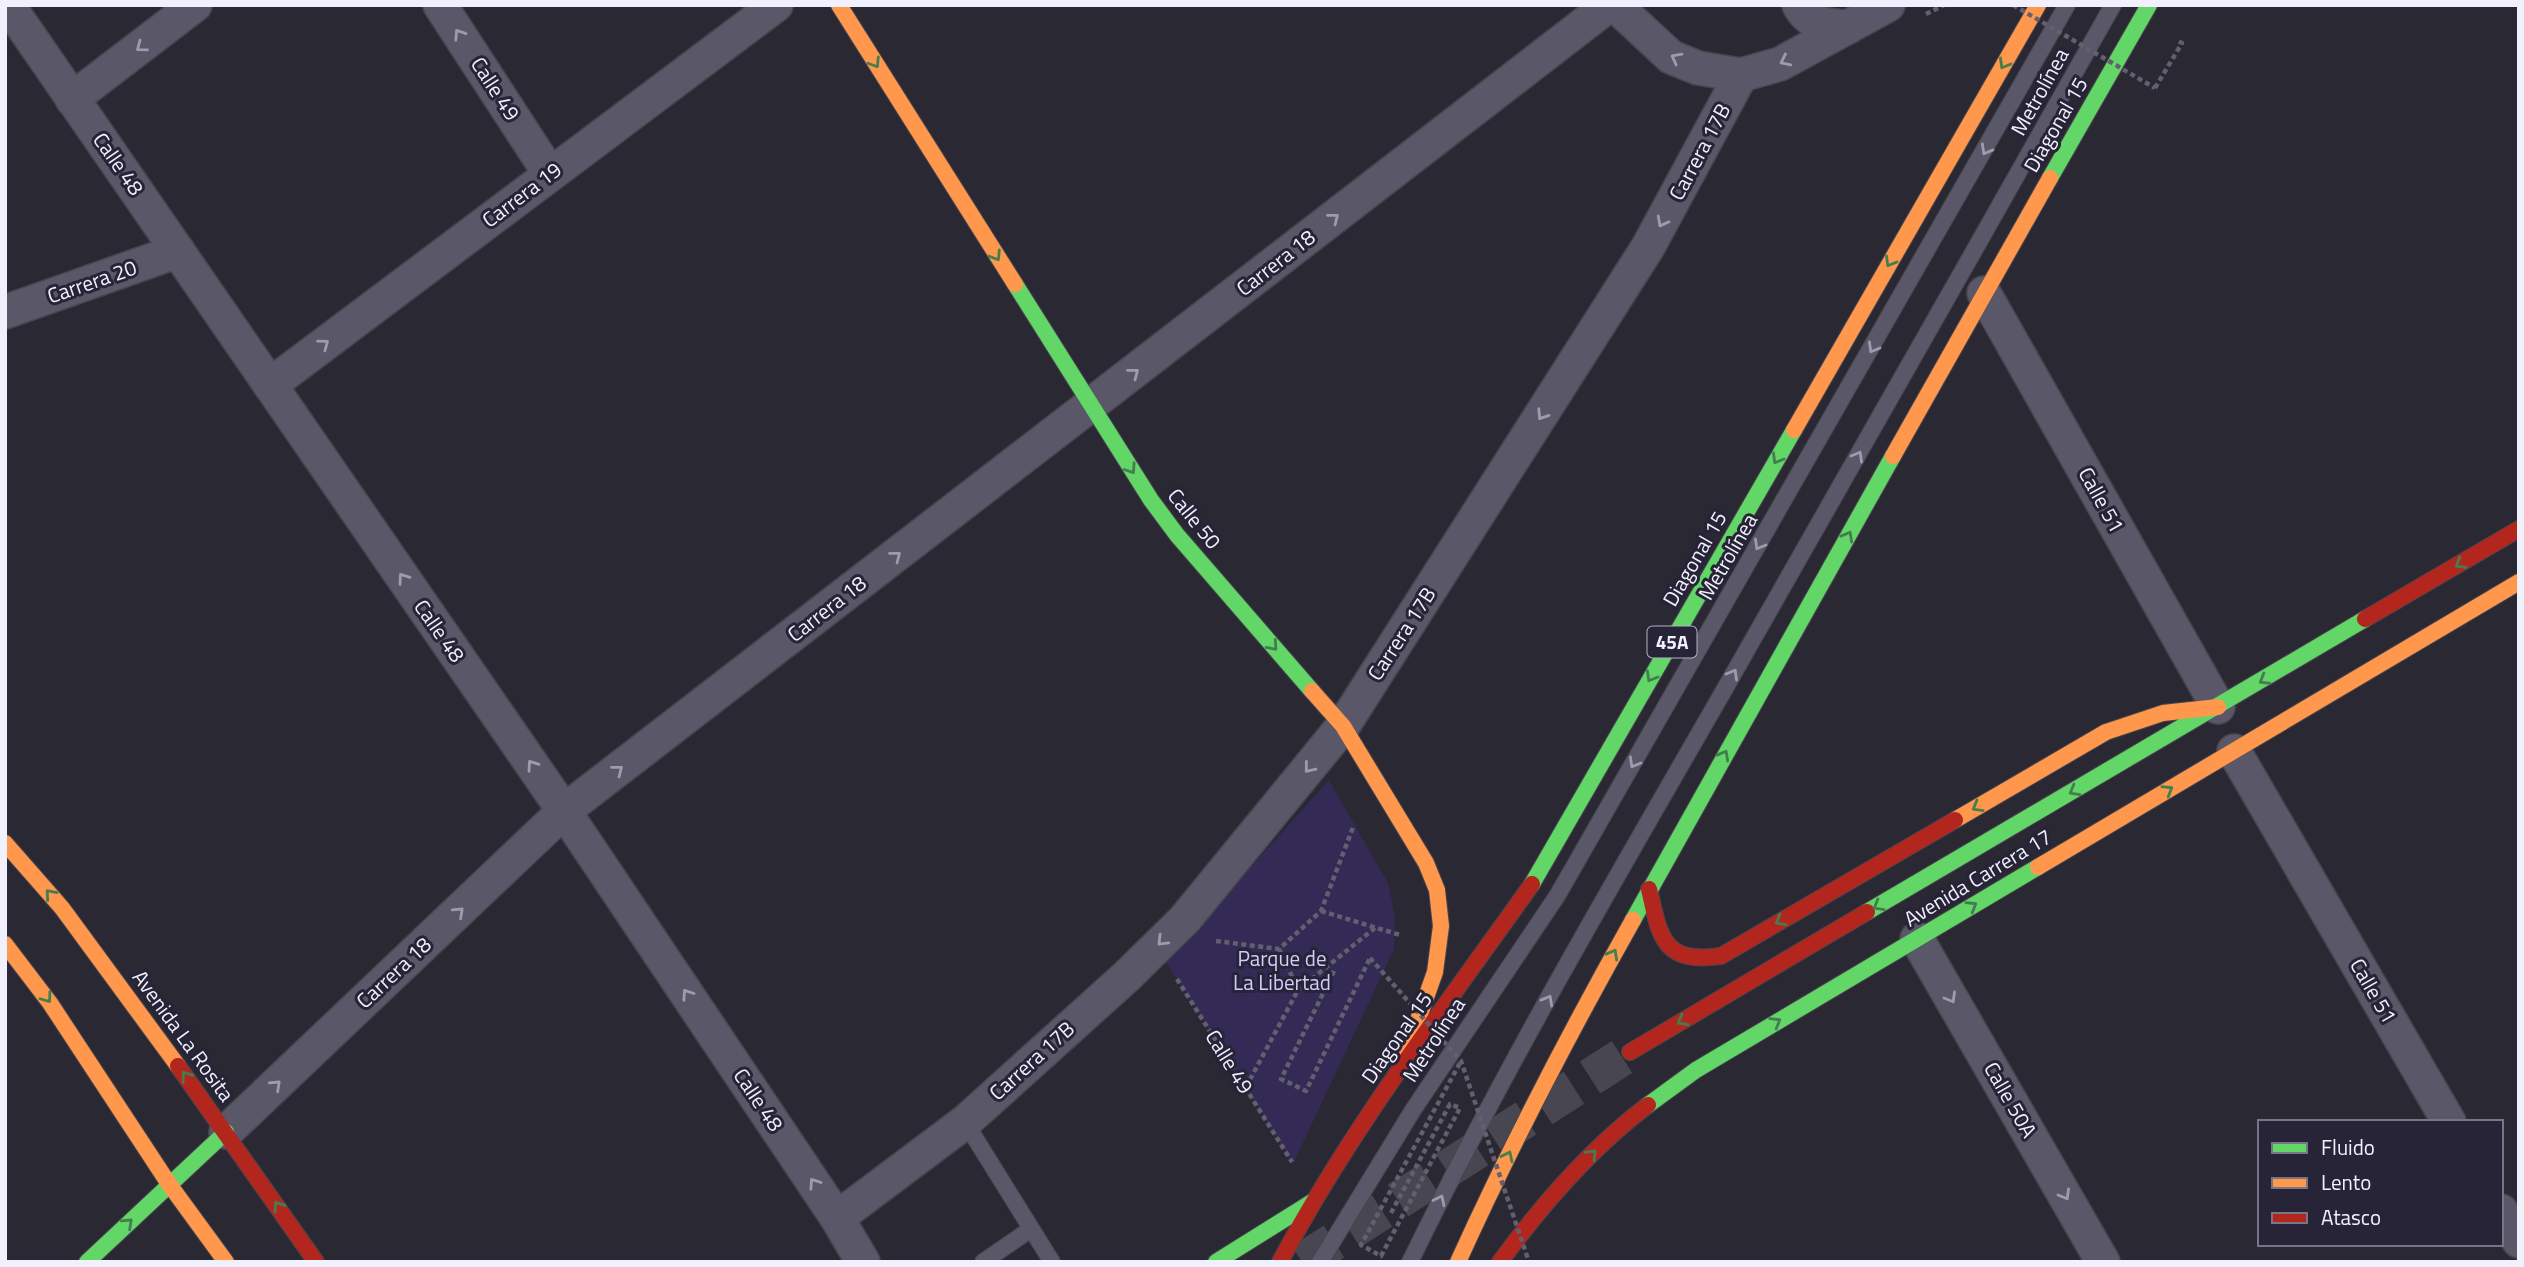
<svg xmlns="http://www.w3.org/2000/svg" width="2524" height="1267" viewBox="0 0 2524 1267" font-family="'Titillium Web',sans-serif">
	<rect width="100%" height="100%" fill="#2a2832"/>
	<!-- green -->
	<path fill="#332b56" d="M1329 780 1388 883 1395 917 1394 949 1293 1164 1166 962Z"/>
	<g fill="none" stroke-linecap="round" stroke-linejoin="round">
		<!-- secondary-tunnel -->
		<path stroke="#484650" stroke-width="38" stroke-dasharray="38 19" stroke-linecap="butt" d="M1302 1262 1630 1052"/>
		<defs>
			<g id="lane">
				<path d="M965 1122 1052 1262"/>
				<path d="M983 1262 1031 1229"/>
				<path d="M1320 1262 1413 1110 1557 896 1576 863 2067 5"/>
				<path d="M1410 1262C1506 1064 1618 875 1727 685 1856 459 1985 232 2113 5"/>
			</g>
			<g id="street">
				<path d="M8 5 564 811 837 1218 863 1262"/>
				<path d="M440 5 550 174"/>
				<path d="M1615 5 1671 57 1698 68 1741 75 1780 64 1888 5"/>
				<path d="M1799 5C1809 25 1830 26 1848 27"/>
				<path d="M72 99 195 5"/>
				<path d="M1984 293 2218 707"/>
				<path d="M5 312 178 251"/>
				<path d="M270 385 776 5"/>
				<path d="M2234 751 2449 1122"/>
				<path d="M1917 939 2103 1262"/>
				<path d="M226 1132 564 811 1609 5"/>
				<path d="M2501 1211 2519 1241"/>
				<path d="M837 1218 965 1122 1127 976 1185 919 1343 726 1648 247 1741 75"/>
			</g>
			<g id="fast">
				<path d="M2050 178 2149 5"/>
				<path d="M1015 284 1151 500 1177 535 1312 691"/>
				<path d="M1532 884 1794 430"/>
				<path d="M1867 912 2365 619"/>
				<path d="M1633 920 1893 456"/>
				<path d="M1648 1105 1696 1070 2038 867"/>
				<path d="M87 1262 226 1132"/>
				<path d="M1216 1262 1312 1202"/>
			</g>
			<g id="slow">
				<path d="M839 5 1015 284"/>
				<path d="M1794 430 2038 5"/>
				<path d="M1893 456 2050 178"/>
				<path d="M1312 691 1343 726 1426 863 1437 890 1441 926 1435 972 1407 1051"/>
				<path d="M1955 820 2106 732 2163 713 2218 707"/>
				<path d="M5 843 62 908 178 1066"/>
				<path d="M2038 867 2519 582"/>
				<path d="M5 944 50 1003 169 1184 226 1262"/>
				<path d="M1458 1262C1511 1145 1570 1032 1633 920"/>
			</g>
			<g id="jam">
				<path d="M2365 619 2519 529"/>
				<path d="M1649 889C1660 938 1663 964 1721 956L1955 820"/>
				<path d="M1630 1052 1867 912"/>
				<path d="M178 1066 316 1262"/>
				<path d="M1280 1262C1351 1128 1445 1007 1532 884"/>
				<path d="M1500 1262C1543 1203 1590 1149 1648 1105"/>
			</g>
		</defs>
		<!-- lane casing -->
		<use href="#lane" stroke="#47454e" stroke-width="18"/>
		<!-- street casing -->
		<use href="#street" stroke="#47454e" stroke-width="36"/>
		<!-- fast casing -->
		<use href="#fast" stroke="#47454e" stroke-width="18"/>
		<!-- slow casing -->
		<use href="#slow" stroke="#47454e" stroke-width="18"/>
		<!-- jam casing -->
		<use href="#jam" stroke="#47454e" stroke-width="18"/>
		<!-- path -->
		<g stroke="#62606e" stroke-width="4.5" stroke-dasharray="5 3.5" stroke-linecap="butt">
			<path d="M1926 14 1944 5"/>
			<path d="M2155 88 2182 43 2176 40"/>
			<path d="M1321 911 1400 935"/>
			<path d="M1216 941 1279 949 1321 911 1354 825"/>
			<path d="M1279 949 1298 989"/>
			<path d="M1334 971 1281 1079 1306 1091 1370 958"/>
			<path d="M1177 979 1292 1162"/>
			<path d="M1246 1087 1298 990 1376 927"/>
		</g>
		<!-- lane -->
		<use href="#lane" stroke="#5a5768" stroke-width="16"/>
		<!-- street -->
		<use href="#street" stroke="#5a5768" stroke-width="33"/>
		<!-- fast -->
		<use href="#fast" stroke="#63d668" stroke-width="16"/>
		<!-- slow -->
		<use href="#slow" stroke="#ff974d" stroke-width="16"/>
		<!-- jam -->
		<use href="#jam" stroke="#b3261e" stroke-width="16"/>
		<!-- path-bridge -->
		<g stroke="#62606e" stroke-width="4.5" stroke-dasharray="5 3.5" stroke-linecap="butt">
			<path d="M2013 5 2155 88"/>
			<path d="M1370 958 1461 1061 1529 1262"/>
			<path d="M1391 1213 1450 1104 1460 1108 1381 1256 1361 1245 1461 1061"/>
		</g>
	</g>
	<!-- one-way arrows -->
	<defs><path id="oneway-chevron" d="M-2-3.5L2.5 0L-2 3.5" fill="none" stroke-width="1.6" stroke-linecap="round" stroke-linejoin="round" transform="scale(1.75)"/></defs>
	<g stroke="#9e9cab">
		<use href="#oneway-chevron" transform="translate(459 34) rotate(-123)"/>
		<use href="#oneway-chevron" transform="translate(141 47) rotate(143)"/>
		<use href="#oneway-chevron" transform="translate(1676 58) rotate(-152)"/>
		<use href="#oneway-chevron" transform="translate(1785 61) rotate(154)"/>
		<use href="#oneway-chevron" transform="translate(1986 150) rotate(119)"/>
		<use href="#oneway-chevron" transform="translate(1334 218) rotate(-38)"/>
		<use href="#oneway-chevron" transform="translate(1662 222) rotate(118)"/>
		<use href="#oneway-chevron" transform="translate(324 344) rotate(-37)"/>
		<use href="#oneway-chevron" transform="translate(1873 348) rotate(120)"/>
		<use href="#oneway-chevron" transform="translate(1134 373) rotate(-38)"/>
		<use href="#oneway-chevron" transform="translate(1542 415) rotate(123)"/>
		<use href="#oneway-chevron" transform="translate(1858 456) rotate(-60)"/>
		<use href="#oneway-chevron" transform="translate(1759 545) rotate(120)"/>
		<use href="#oneway-chevron" transform="translate(896 556) rotate(-38)"/>
		<use href="#oneway-chevron" transform="translate(403 578) rotate(-125)"/>
		<use href="#oneway-chevron" transform="translate(1733 674) rotate(-60)"/>
		<use href="#oneway-chevron" transform="translate(1634 763) rotate(120)"/>
		<use href="#oneway-chevron" transform="translate(532 765) rotate(-125)"/>
		<use href="#oneway-chevron" transform="translate(1309 768) rotate(129)"/>
		<use href="#oneway-chevron" transform="translate(618 770) rotate(-38)"/>
		<use href="#oneway-chevron" transform="translate(459 912) rotate(-43)"/>
		<use href="#oneway-chevron" transform="translate(1162 941) rotate(135)"/>
		<use href="#oneway-chevron" transform="translate(687 994) rotate(-124)"/>
		<use href="#oneway-chevron" transform="translate(1951 998) rotate(60)"/>
		<use href="#oneway-chevron" transform="translate(1548 1000) rotate(-61)"/>
		<use href="#oneway-chevron" transform="translate(276 1085) rotate(-43)"/>
		<use href="#oneway-chevron" transform="translate(814 1183) rotate(-124)"/>
		<use href="#oneway-chevron" transform="translate(2065 1195) rotate(60)"/>
		<use href="#oneway-chevron" transform="translate(1440 1200) rotate(-64)"/>
	</g>
	<g stroke="#447d4f">
		<use href="#oneway-chevron" transform="translate(875 63) rotate(58)"/>
		<use href="#oneway-chevron" transform="translate(2004 64) rotate(120)"/>
		<use href="#oneway-chevron" transform="translate(996 256) rotate(58)"/>
		<use href="#oneway-chevron" transform="translate(1890 262) rotate(120)"/>
		<use href="#oneway-chevron" transform="translate(1777 459) rotate(120)"/>
		<use href="#oneway-chevron" transform="translate(1131 469) rotate(56)"/>
		<use href="#oneway-chevron" transform="translate(1848 536) rotate(-61)"/>
		<use href="#oneway-chevron" transform="translate(2460 564) rotate(149)"/>
		<use href="#oneway-chevron" transform="translate(1273 646) rotate(49)"/>
		<use href="#oneway-chevron" transform="translate(1651 677) rotate(120)"/>
		<use href="#oneway-chevron" transform="translate(2264 680) rotate(149)"/>
		<use href="#oneway-chevron" transform="translate(1724 755) rotate(-61)"/>
		<use href="#oneway-chevron" transform="translate(2168 790) rotate(-31)"/>
		<use href="#oneway-chevron" transform="translate(2074 791) rotate(150)"/>
		<use href="#oneway-chevron" transform="translate(1977 807) rotate(150)"/>
		<use href="#oneway-chevron" transform="translate(50 894) rotate(-131)"/>
		<use href="#oneway-chevron" transform="translate(1878 906) rotate(150)"/>
		<use href="#oneway-chevron" transform="translate(1972 906) rotate(-31)"/>
		<use href="#oneway-chevron" transform="translate(1780 921) rotate(150)"/>
		<use href="#oneway-chevron" transform="translate(1613 954) rotate(-61)"/>
		<use href="#oneway-chevron" transform="translate(47 998) rotate(54)"/>
		<use href="#oneway-chevron" transform="translate(1682 1021) rotate(150)"/>
		<use href="#oneway-chevron" transform="translate(1776 1022) rotate(-31)"/>
		<use href="#oneway-chevron" transform="translate(186 1076) rotate(-126)"/>
		<use href="#oneway-chevron" transform="translate(1592 1154) rotate(-47)"/>
		<use href="#oneway-chevron" transform="translate(1508 1156) rotate(-64)"/>
		<use href="#oneway-chevron" transform="translate(278 1206) rotate(-125)"/>
		<use href="#oneway-chevron" transform="translate(128 1223) rotate(-43)"/>
	</g>
	<g text-anchor="middle" stroke-width="6" stroke-linejoin="round" paint-order="stroke">
		<!-- shield labels -->
		<rect fill="#262436" stroke="#b4b3c1" stroke-width="2" x="1647.5" y="626.5" width="49" height="31" rx="5"/>
		<g font-size="19" font-weight="bold" fill="#f1f0fd">
			<text x="1672" y="649">45A</text>
		</g>
		<!-- street labels -->
		<g font-size="21" fill="#f1f0fd" stroke="#262436">
			<text transform="translate(495 89) rotate(57)" y="7">Calle 49</text>
			<text transform="translate(2040 92) rotate(-61)" y="7">Metrolínea</text>
			<text transform="translate(2056 125) rotate(-60)" y="7">Diagonal 15</text>
			<text transform="translate(1700 152) rotate(-62)" y="7">Carrera 17B</text>
			<text transform="translate(118 164) rotate(55)" y="7">Calle 48</text>
			<text transform="translate(522 195) rotate(-37)" y="7">Carrera 19</text>
			<text transform="translate(1276 263) rotate(-38)" y="7">Carrera 18</text>
			<text transform="translate(92 282) rotate(-19)" y="7">Carrera 20</text>
			<text transform="translate(2101 500) rotate(61)" y="7">Calle 51</text>
			<text transform="translate(1194 519) rotate(51)" y="7">Calle 50</text>
			<text transform="translate(1728 557) rotate(-60)" y="7">Metrolínea</text>
			<text transform="translate(1695 559) rotate(-60)" y="7">Diagonal 15</text>
			<text transform="translate(827 609) rotate(-38)" y="7">Carrera 18</text>
			<text transform="translate(439 631) rotate(55)" y="7">Calle 48</text>
			<text transform="translate(1402 634) rotate(-57)" y="7">Carrera 17B</text>
			<text transform="translate(1978 878) rotate(-31)" y="7">Avenida Carrera 17</text>
			<text transform="translate(394 973) rotate(-43)" y="7">Carrera 18</text>
			<text transform="translate(2373 991) rotate(60)" y="7">Calle 51</text>
			<text transform="translate(183 1036) rotate(54)" y="7">Avenida La Rosita</text>
			<text transform="translate(1397 1038) rotate(-55)" y="7">Diagonal 15</text>
			<text transform="translate(1434 1040) rotate(-57)" y="7">Metrolínea</text>
			<text transform="translate(1032 1061) rotate(-42)" y="7">Carrera 17B</text>
			<text transform="translate(1229 1062) rotate(58)" y="7">Calle 49</text>
			<text transform="translate(758 1100) rotate(56)" y="7">Calle 48</text>
			<text transform="translate(2010 1100) rotate(60)" y="7">Calle 50A</text>
		</g>
		<!-- park labels -->
		<g font-size="21" fill="#d1cdfb" stroke="#262436">
			<text x="1282" y="966">Parque de<tspan x="1282" dy="24">La Libertad</tspan></text>
		</g>
	</g>
	<!-- border -->
	<rect width="2524" height="1267" fill="none" stroke="#f1f0fd" stroke-width="14"/>
	<!-- legend -->
	<rect x="2258" y="1120" width="245" height="126" fill="#262436" stroke="#777686" stroke-width="2"/>
	<rect x="2272" y="1143" width="35" height="10" fill="#63d668" stroke="#777686" stroke-width="2"/>
	<text x="2321" y="1155" font-size="21" fill="#f1f0fd">Fluido</text>
	<rect x="2272" y="1178" width="35" height="10" fill="#ff974d" stroke="#777686" stroke-width="2"/>
	<text x="2321" y="1190" font-size="21" fill="#f1f0fd">Lento</text>
	<rect x="2272" y="1213" width="35" height="10" fill="#b3261e" stroke="#777686" stroke-width="2"/>
	<text x="2321" y="1225" font-size="21" fill="#f1f0fd">Atasco</text>
</svg>
